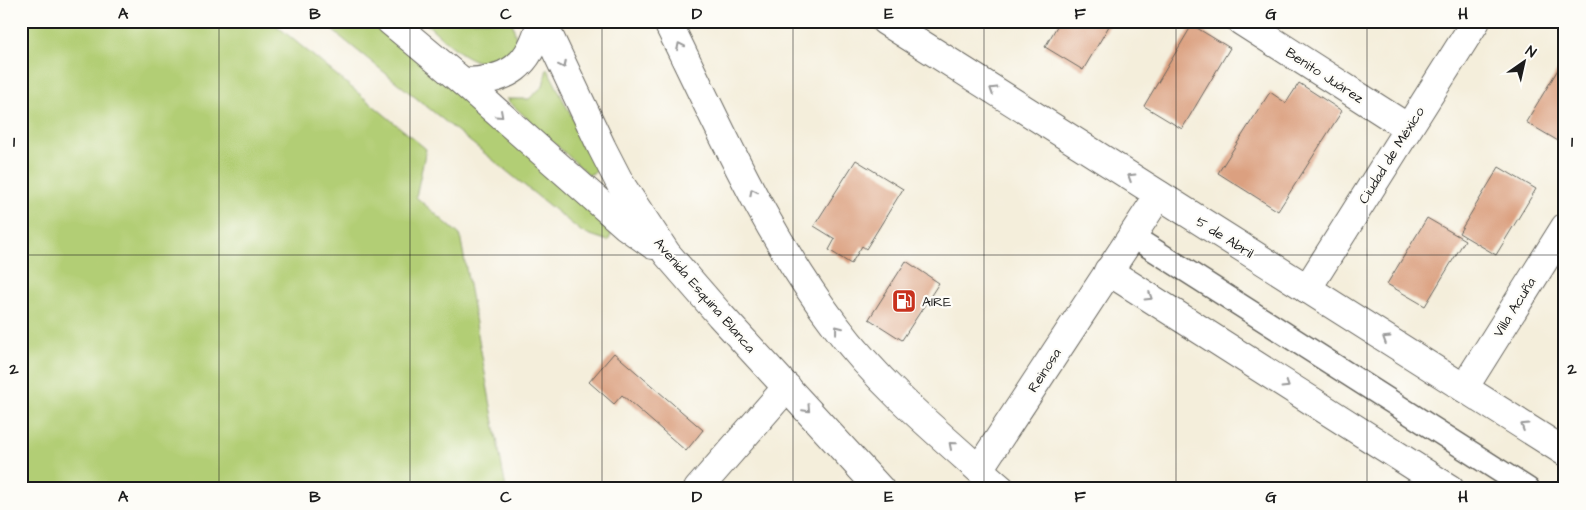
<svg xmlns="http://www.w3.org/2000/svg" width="1586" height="510" viewBox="0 0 1586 510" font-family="'Architects Daughter',sans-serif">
	<rect width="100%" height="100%" fill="#fdfcf7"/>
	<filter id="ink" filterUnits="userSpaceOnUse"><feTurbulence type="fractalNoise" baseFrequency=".02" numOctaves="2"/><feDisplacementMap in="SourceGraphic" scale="10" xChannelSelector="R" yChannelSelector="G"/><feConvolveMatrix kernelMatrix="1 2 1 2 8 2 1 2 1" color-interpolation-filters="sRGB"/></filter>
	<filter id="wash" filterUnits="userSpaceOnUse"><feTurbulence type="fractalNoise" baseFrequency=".0096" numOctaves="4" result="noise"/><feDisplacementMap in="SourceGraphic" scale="20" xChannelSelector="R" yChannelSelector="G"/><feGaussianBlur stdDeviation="1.12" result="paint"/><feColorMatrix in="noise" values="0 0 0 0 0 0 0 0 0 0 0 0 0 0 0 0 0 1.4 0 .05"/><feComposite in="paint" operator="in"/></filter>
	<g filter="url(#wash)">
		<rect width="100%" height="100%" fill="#f4eedb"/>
		<!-- green -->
		<g fill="#b2ce75" stroke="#677548">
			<path d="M21 21H271L426 149 416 197 460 235 506 489H21Z"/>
			<path d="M340 21H370L617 223 608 241 582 232 332 30Z"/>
			<path d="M423 21H512L518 47C515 50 511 55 507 58 478 78 444 38 423 21Z"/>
			<path d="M547 68 599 170 589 175 506 99H529L543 86Z"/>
		</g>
		<g id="blocks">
			<!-- building -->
			<g fill="#dba080">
				<path d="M1060 21H1112L1083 70 1045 47Z"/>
				<path d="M1192 25 1230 48 1182 129 1144 106Z"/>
				<path d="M1565 58V145L1526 122Z"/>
				<path d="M1299 83 1342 111 1278 211 1218 173 1270 92 1286 103Z"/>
				<path d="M856 160 903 189 866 249 862 246 851 264 829 250 835 239 814 226Z"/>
				<path d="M1499 167 1536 189 1496 255 1459 233Z"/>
				<path d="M1427 218 1465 240 1425 306 1387 284Z"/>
				<path d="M906 261 939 283 902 340 869 319Z"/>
				<path d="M614 353 703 430 686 451 622 395 614 404 589 382Z"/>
			</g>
		</g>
	</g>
	<g filter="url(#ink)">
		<use href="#blocks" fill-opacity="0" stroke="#68665f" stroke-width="1"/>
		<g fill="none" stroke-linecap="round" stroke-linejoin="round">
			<defs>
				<path id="pedestrian" d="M1132 236 1528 489"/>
				<g id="minor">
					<path d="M885 21 1565 452"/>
					<path d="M1241 21 1408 128"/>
					<path d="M1108 271 1450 489"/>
					<path d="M1307 289 1476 21"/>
					<path d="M1464 388 1565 227"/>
					<path d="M979 469 1159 195"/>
					<path d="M698 489 787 387"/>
				</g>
				<g id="primary">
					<path d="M390 21 463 82 626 226 653 245"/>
					<path d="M542 21 602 148 621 185 667 254 720 315 880 489"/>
					<path d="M667 21C718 124 765 233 835 325 882 388 943 437 1001 489"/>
					<path d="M463 82C509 81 530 66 541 21"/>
				</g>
			</defs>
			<!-- pedestrian casing -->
			<use href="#pedestrian" stroke="#68665f" stroke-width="25"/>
			<!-- minor casing -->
			<use href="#minor" stroke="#68665f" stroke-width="30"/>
			<!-- primary casing -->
			<use href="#primary" stroke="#68665f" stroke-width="30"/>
			<!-- pedestrian -->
			<use href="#pedestrian" stroke="#fff" stroke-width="22"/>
			<!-- minor -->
			<use href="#minor" stroke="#fff" stroke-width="28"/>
			<!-- primary -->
			<use href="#primary" stroke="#fff" stroke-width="28"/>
		</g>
		<!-- one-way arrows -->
		<defs><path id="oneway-chevron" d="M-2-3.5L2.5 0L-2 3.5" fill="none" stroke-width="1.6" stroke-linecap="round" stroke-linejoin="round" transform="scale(1.25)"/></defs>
		<g stroke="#999">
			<use href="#oneway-chevron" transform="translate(680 46) rotate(-116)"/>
			<use href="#oneway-chevron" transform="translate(563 65) rotate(64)"/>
			<use href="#oneway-chevron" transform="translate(993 90) rotate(-148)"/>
			<use href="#oneway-chevron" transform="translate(500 115) rotate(42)"/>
			<use href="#oneway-chevron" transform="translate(1131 177) rotate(-148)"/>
			<use href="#oneway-chevron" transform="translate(753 192) rotate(-117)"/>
			<use href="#oneway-chevron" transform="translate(1149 297) rotate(32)"/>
			<use href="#oneway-chevron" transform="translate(838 329) rotate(-128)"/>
			<use href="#oneway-chevron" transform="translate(1386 339) rotate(-148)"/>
			<use href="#oneway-chevron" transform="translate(1286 385) rotate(32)"/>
			<use href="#oneway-chevron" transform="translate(807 409) rotate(47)"/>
			<use href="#oneway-chevron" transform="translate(1524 426) rotate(-148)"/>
			<use href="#oneway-chevron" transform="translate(952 445) rotate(-139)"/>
		</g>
	</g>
	<!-- grid -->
	<path fill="none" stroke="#1c1c1c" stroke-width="1" stroke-opacity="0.55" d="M219 21V489M410 21V489M602 21V489M793 21V489M984 21V489M1176 21V489M1367 21V489M21 255H1565"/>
	<!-- icons -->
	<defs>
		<symbol id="fuel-square" viewBox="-11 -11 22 22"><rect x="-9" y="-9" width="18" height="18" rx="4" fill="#c8321e" stroke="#fdfcf7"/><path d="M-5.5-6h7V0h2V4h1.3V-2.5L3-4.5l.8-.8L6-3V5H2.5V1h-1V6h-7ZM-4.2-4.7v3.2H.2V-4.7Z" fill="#fff"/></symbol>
	</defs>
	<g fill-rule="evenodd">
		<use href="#fuel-square" x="890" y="287" width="28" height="28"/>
	</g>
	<g text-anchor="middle" stroke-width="4.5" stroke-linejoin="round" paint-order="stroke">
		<!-- street labels -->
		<g font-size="14" fill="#1c1c1c" stroke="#fdfcf7">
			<text transform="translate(1325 75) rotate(33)" y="5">Benito Juárez</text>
			<text transform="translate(1391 155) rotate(-58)" y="5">Ciudad de México</text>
			<text transform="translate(1225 237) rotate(32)" y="5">5 de Abril</text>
			<text transform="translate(705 295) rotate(49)" y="5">Avenida Esquina Blanca</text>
			<text transform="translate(1514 307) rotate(-58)" y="5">Villa Acuña</text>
			<text transform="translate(1044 370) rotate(-57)" y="5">Reinosa</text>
		</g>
		<!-- poi labels -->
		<g font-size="14" fill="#1c1c1c" stroke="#fdfcf7" text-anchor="start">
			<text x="922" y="306">AIRE</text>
		</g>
	</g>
	<!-- margin -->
	<rect width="1586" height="510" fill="none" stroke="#fdfcf7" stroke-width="55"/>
	<!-- north arrow -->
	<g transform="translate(1524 62) rotate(34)" stroke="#fdfcf7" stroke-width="4" paint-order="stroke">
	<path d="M0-4L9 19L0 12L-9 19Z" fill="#1c1c1c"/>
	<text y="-8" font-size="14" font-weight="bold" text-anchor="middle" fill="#1c1c1c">N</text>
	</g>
	<rect x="28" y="28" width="1530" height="454" fill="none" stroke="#1c1c1c" stroke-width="2"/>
	<g font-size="16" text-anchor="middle" font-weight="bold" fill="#1c1c1c">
		<text x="123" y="19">A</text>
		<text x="315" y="19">B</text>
		<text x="506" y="19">C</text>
		<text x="697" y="19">D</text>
		<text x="889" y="19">E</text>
		<text x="1080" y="19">F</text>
		<text x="1271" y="19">G</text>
		<text x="1463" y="19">H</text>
		<text x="14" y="147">1</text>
		<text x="1572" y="147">1</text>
		<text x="14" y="374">2</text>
		<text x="1572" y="374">2</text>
		<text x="123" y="502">A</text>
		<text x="315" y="502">B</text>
		<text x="506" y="502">C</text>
		<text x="697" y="502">D</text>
		<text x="889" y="502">E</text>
		<text x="1080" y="502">F</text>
		<text x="1271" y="502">G</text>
		<text x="1463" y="502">H</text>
	</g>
</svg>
